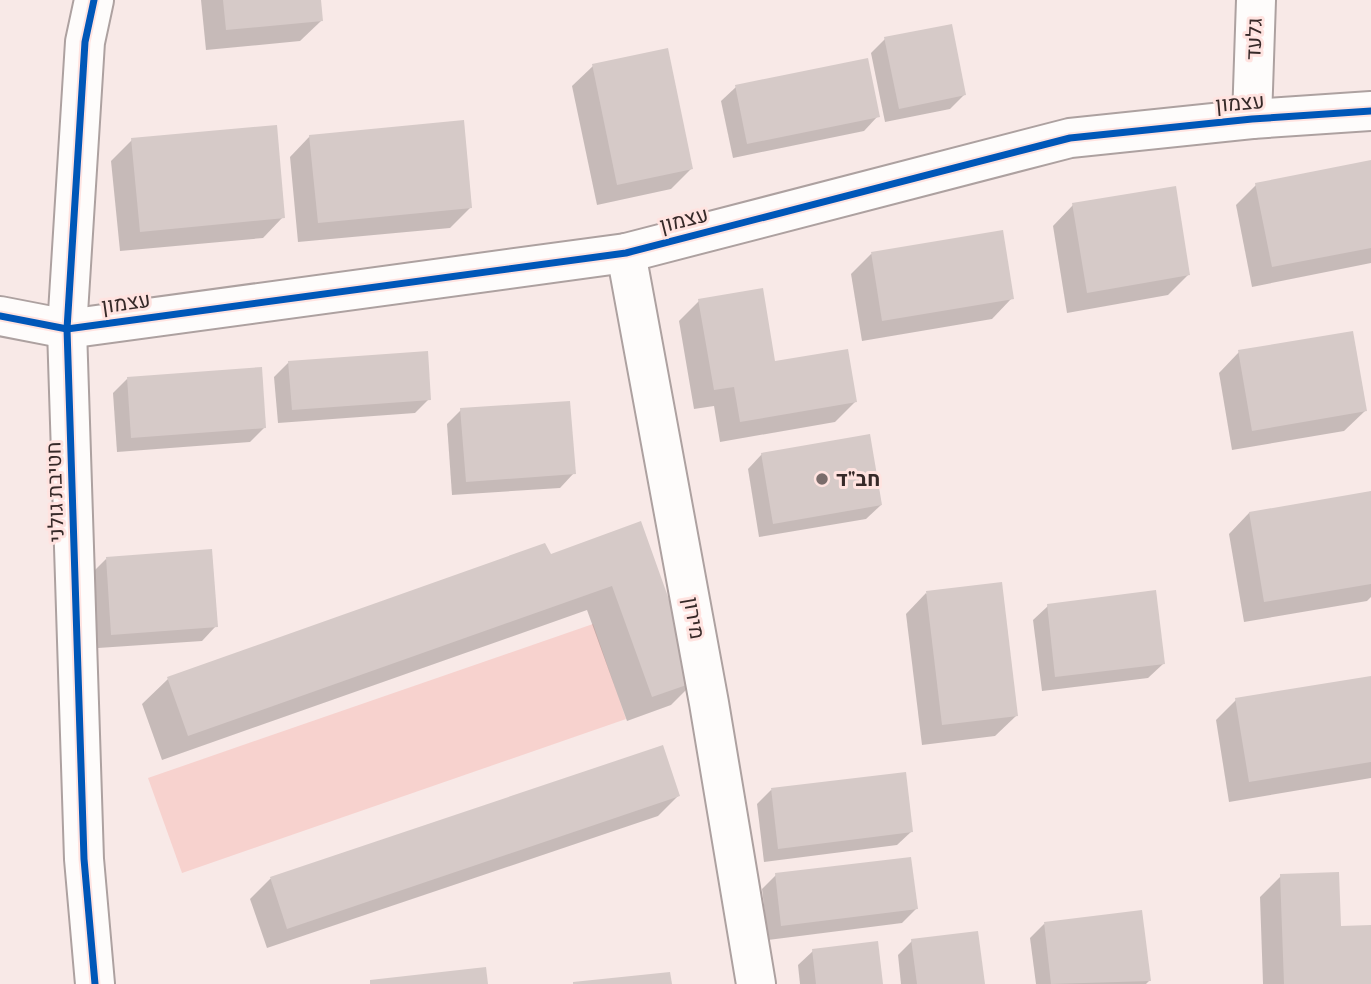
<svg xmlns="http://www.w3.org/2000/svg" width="1371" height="984" viewBox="0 0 1371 984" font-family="'Playfair Display',Heebo,serif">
	<rect width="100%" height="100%" fill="#f8e9e7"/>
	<!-- green -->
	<path fill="#f7d2ce" d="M593 624 626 719 182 873 148 778Z"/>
	<!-- shadow -->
	<g fill="#0003">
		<path d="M201 0H319L321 21 300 41 206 50Z"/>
		<path d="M885 39 964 95 950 109 885 122 871 53Z"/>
		<path d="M593 66 691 169 671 189 597 205 572 86Z"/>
		<path d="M736 87 878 116 864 131 733 158 721 101Z"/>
		<path d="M310 136 470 208 450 228 298 242 290 157Z"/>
		<path d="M132 140 283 217 263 238 120 251 111 161Z"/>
		<path d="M1371 161V263L1252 287 1236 205 1256 185Z"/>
		<path d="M1073 205 1188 275 1168 295 1067 313 1053 226Z"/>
		<path d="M871 254 1012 298 992 319 862 341 851 274Z"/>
		<path d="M699 301 774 363 855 402 835 422 720 442 714 406 694 409 679 321Z"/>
		<path d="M1239 352 1365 411 1344 431 1232 450 1219 373Z"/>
		<path d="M289 362 429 399 415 413 278 423 274 377Z"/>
		<path d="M127 379 264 428 250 442 117 452 113 393Z"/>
		<path d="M461 410 574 473 560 488 452 495 447 424Z"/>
		<path d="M762 454 881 505 866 519 759 537 748 469Z"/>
		<path d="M1371 493V597L1367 601 1244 622 1229 534 1249 513Z"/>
		<path d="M640 523 696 680 671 705 627 721 587 610 162 760 142 704 168 679 544 545 550 556Z"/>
		<path d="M106 559 216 626 202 641 98 648 92 573Z"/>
		<path d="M926 593 1016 716 995 736 922 745 906 614Z"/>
		<path d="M1048 606 1163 664 1148 678 1042 691 1033 620Z"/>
		<path d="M1371 677V778L1229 802 1216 720 1236 700Z"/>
		<path d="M661 747 678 796 658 816 267 948 250 899 270 879Z"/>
		<path d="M771 790 912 831 897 845 764 862 757 804Z"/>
		<path d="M776 875 916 909 902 923 768 940 762 889Z"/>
		<path d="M1281 876 1339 928 1371 927V984H1263L1260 897Z"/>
		<path d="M1044 924 1149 981 1146 984H1036L1030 938Z"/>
		<path d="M912 941 983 984H901L898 955Z"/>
		<path d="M813 951 881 984H800L798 965Z"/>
	</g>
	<!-- building -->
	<g fill="#d6cac8">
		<path d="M223 0H321L323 21 226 30Z"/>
		<path d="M952 24 966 95 899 109 884 37Z"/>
		<path d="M668 48 693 169 617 185 592 64Z"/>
		<path d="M868 58 880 117 747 144 735 85Z"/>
		<path d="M464 120 472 208 318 223 309 135Z"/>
		<path d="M277 125 285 218 140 232 131 138Z"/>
		<path d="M1371 160V248L1272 267 1255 183Z"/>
		<path d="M1176 186 1190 275 1087 293 1072 203Z"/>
		<path d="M1003 230 1014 299 882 321 871 252Z"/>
		<path d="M763 288 775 361 848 349 857 402 740 422 734 387 714 390 698 299Z"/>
		<path d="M1353 331 1367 411 1252 431 1238 350Z"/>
		<path d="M428 351 431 400 292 410 288 361Z"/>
		<path d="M262 367 266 428 131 438 127 377Z"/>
		<path d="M570 401 576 474 466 482 460 408Z"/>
		<path d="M870 434 882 505 773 524 761 453Z"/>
		<path d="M1371 491V584L1264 602 1249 512Z"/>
		<path d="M641 521 698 681 652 697 612 586 188 736 167 677 545 543 551 554Z"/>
		<path d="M212 549 218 627 111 635 106 557Z"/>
		<path d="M1002 582 1018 716 942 725 926 591Z"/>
		<path d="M1156 590 1165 664 1055 677 1047 604Z"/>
		<path d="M1371 676V762L1249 782 1235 698Z"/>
		<path d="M663 745 680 796 287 929 270 877Z"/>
		<path d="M906 772 913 832 778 849 771 788Z"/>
		<path d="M911 857 918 909 781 926 775 873Z"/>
		<path d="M1339 872 1341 926 1371 925V984H1284L1280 874Z"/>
		<path d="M1142 910 1151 981 1051 984 1044 922Z"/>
		<path d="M978 931 985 984H917L911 939Z"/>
		<path d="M878 941 883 984H816L812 949Z"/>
		<path d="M486 967 488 984H370V980Z"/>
		<path d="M670 972 672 984H573V982Z"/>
	</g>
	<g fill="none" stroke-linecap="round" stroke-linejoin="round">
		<defs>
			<g id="minor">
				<path d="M1252 119 1256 0"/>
				<path d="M626 253 709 703 756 984"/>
				<path d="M0 316 67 329 626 253 1070 138 1252 119 1371 111"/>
			</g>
			<path id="tertiary" d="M94 0 85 42 67 329 84 859 95 984"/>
		</defs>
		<!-- minor casing -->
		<use href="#minor" stroke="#ada1a0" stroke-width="42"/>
		<!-- tertiary casing -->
		<use href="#tertiary" stroke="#ada1a0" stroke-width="42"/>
		<!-- minor -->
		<use href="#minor" stroke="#fefcfb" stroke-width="38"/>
		<!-- tertiary -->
		<use href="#tertiary" stroke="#fefcfb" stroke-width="38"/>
		<defs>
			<g id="cycleway">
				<path d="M94 0 85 42 67 329 84 859 95 984"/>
				<path d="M0 316 67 329 626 253 1070 138 1252 119 1371 111"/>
			</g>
		</defs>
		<!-- cycleway casing -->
		<use href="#cycleway" stroke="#ffe3e0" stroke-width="11"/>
		<!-- cycleway -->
		<use href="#cycleway" stroke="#0057b8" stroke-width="7"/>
	</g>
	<!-- markers -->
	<circle fill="#7a6c6b" stroke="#ffe3e0" stroke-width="2.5" cx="822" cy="479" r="7"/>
	<g text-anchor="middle" stroke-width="6" stroke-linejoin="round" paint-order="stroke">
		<!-- street labels -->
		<g font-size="21" fill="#362928" stroke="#ffe3e0">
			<text transform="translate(1254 39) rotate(-88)" y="7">גלעד</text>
			<text transform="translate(1240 103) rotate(-5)" y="7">עצמון</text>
			<text transform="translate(684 220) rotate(-14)" y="7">עצמון</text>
			<text transform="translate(126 303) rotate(-8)" y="7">עצמון</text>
			<text transform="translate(55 492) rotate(-92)" y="7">חטיבת גולני</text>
			<text transform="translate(694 618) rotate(80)" y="7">מירון</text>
		</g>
		<!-- poi labels -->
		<g font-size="21" font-weight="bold" fill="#362928" stroke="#ffe3e0" text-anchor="start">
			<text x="836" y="486">חב"ד</text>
		</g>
	</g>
</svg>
